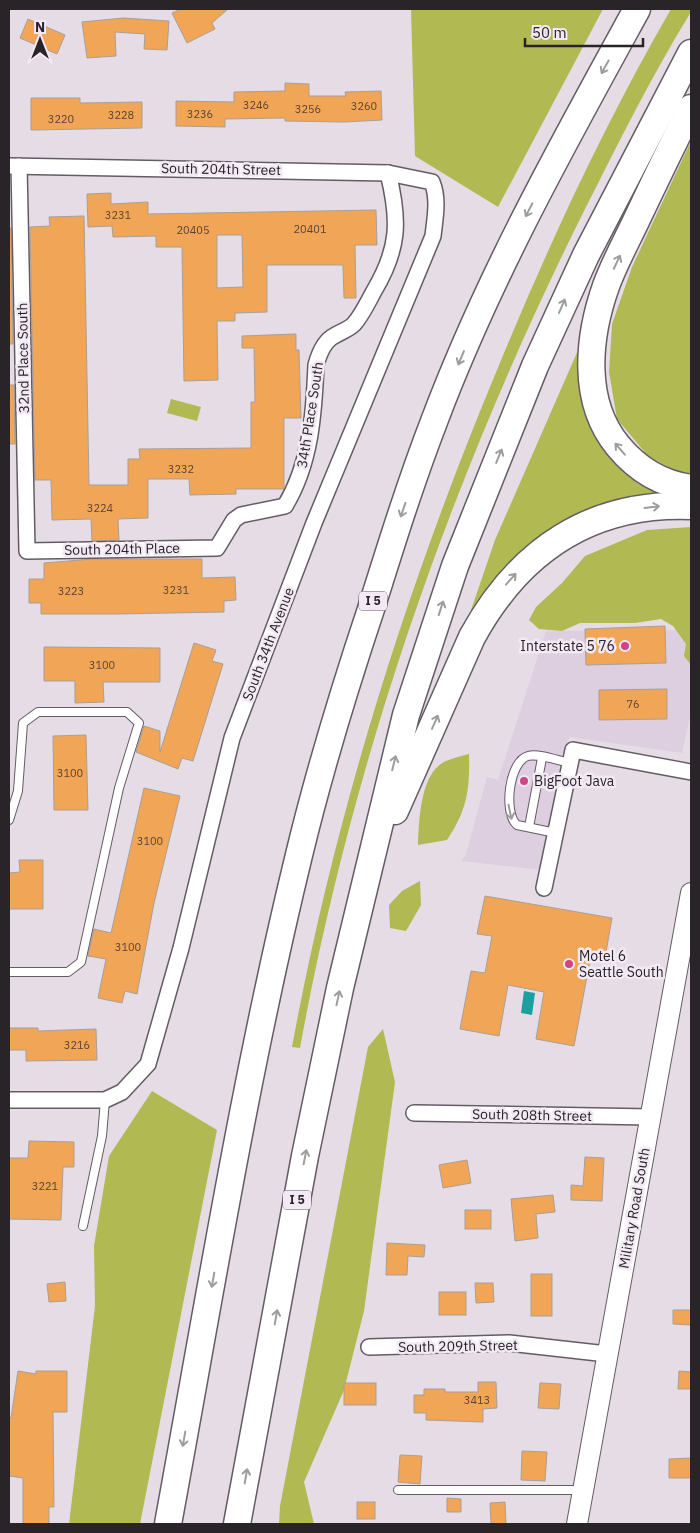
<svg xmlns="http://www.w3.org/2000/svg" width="700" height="1533" viewBox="0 0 700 1533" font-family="'IBM Plex Sans',sans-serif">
	<rect width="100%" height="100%" fill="#e5dce6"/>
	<!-- built -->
	<path fill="#ddcfdf" d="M691 630V712L682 753 570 737 558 763 560 774 541 870 461 861 466 854 487 777 498 780 546 631Z"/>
	<!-- green -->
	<g fill="#b1b952">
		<path d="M411 9H603L498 207 415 156Z"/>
		<path d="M671 9H691V12C652 75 619 142 585 209 453 473 353 757 300 1048L292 1047C335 814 406 588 497 370 548 246 604 125 671 9Z"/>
		<path d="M691 141V474L683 475 648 456 617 419 609 372 612 324 632 267Z"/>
		<path d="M586 332 590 419 614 463 637 483 669 499 504 573 470 613 495 540Z"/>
		<path d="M171 399 201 407 197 421 167 413Z"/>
		<path d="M691 527V665L684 656 686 644 673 626 661 619 635 623H580L562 631 539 629 529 620 536 607 562 583 585 556 647 530Z"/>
		<path d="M469 754C470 790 467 810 447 840L418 845C419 821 420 772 446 761 453 758 461 756 469 754Z"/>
		<path d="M420 881 421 905 406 931 390 928 389 905 402 891Z"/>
		<path d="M383 1029 395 1082 364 1311 344 1390 304 1482 314 1524H279L280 1506 368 1047Z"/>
		<path d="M152 1091 217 1130 140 1524H69L95 1306 94 1246 109 1156Z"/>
	</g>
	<!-- water -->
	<path fill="#1b9f9f" d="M524 991 535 993 532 1015 521 1013Z"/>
	<!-- building -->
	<g fill="#f1a557" stroke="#a99f95" fill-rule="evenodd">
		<path d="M181 9H228L212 23 215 29 187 43 172 13Z"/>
		<path d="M123 18 169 21 167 50 144 49 145 34 115 32 116 56 87 58 82 22Z"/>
		<path d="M28 19 65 35 57 54 20 38Z"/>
		<path d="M285 83 309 84V96H346L345 92 381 91 382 120 344 122 285 121V118L225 119V127L176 126V101L234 102V92L285 91Z"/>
		<path d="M31 98H80V103L142 102V128L31 130Z"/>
		<path d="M111 193V204L148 202V214L376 210 377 245H355L356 298H344L343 265H267V312L235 313V321H217L218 380 184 381 182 247H156V236L113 237 112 226 88 227 87 194ZM217 235H242L243 287 217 288Z"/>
		<path d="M84 216 89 485H128V459H140L139 449 251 448V402H255L254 348H242V336L296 334V350H299L301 418H284V489H236V494L190 495 189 479H148V518L118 519 119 540 92 541 91 519 52 520 51 480H35L30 227 50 226 49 217Z"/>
		<path d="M9 228H11L13 344H9Z"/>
		<path d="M9 385H14L15 444H9Z"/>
		<path d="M93 559H202V578L235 577 236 600 224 601V612L116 614H41V603H29V579H44V563Z"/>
		<path d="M665 626 666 663 586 665 585 629Z"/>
		<path d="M194 643 216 650 212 661 223 664 193 761 182 758 178 769 136 752 144 726 160 731V752Z"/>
		<path d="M44 647 160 648V682H103L104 702 75 703V681H44Z"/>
		<path d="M667 689V719L599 720V690Z"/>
		<path d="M86 735 88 810H54L53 736Z"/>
		<path d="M144 788 180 796 154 903 137 994 125 991 122 1003 98 998 106 959 88 956 94 929 111 933Z"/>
		<path d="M19 860H43V909H9V873L20 872Z"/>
		<path d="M485 896 612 918 605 958 591 955 574 1046 536 1039 544 992 508 985 499 1036 460 1029 471 971 485 973 492 936 477 934Z"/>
		<path d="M9 1028H38V1031L96 1029 97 1060 26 1061V1050H9Z"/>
		<path d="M29 1141 74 1142V1167H63L61 1220 9 1219V1158H28Z"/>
		<path d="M585 1157 604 1158 602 1201 571 1200V1185L583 1186Z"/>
		<path d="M467 1160 471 1183 443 1188 439 1165Z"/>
		<path d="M553 1195 555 1212 536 1214 538 1238 515 1241 511 1199Z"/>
		<rect x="465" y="1210" width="26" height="19"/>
		<path d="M387 1243 425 1245 424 1257 408 1256 407 1275H386Z"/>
		<rect x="531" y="1274" width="21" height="42"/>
		<path d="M65 1282 66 1301 49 1302 47 1284Z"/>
		<path d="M475 1283H493L494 1302 476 1303Z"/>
		<rect x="439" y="1292" width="27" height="23"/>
		<path d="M673 1310H691V1325L673 1324Z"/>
		<path d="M18 1371 36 1374V1371H67V1412H53L54 1507H49V1524H23V1478L9 1476V1417L11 1418Z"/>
		<path d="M679 1371 691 1372V1389H678Z"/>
		<path d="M478 1382H496L497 1408 483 1409V1422L426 1420V1413H414V1395H424V1389H445V1392H478Z"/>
		<rect x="344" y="1383" width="32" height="22"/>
		<path d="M540 1383 561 1384 559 1409 538 1408Z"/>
		<path d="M522 1451 547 1452 545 1481 521 1480Z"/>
		<path d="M400 1455 422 1456 420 1484 398 1482Z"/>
		<path d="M691 1458V1478H669V1459Z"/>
		<path d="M447 1498 461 1499V1512H447Z"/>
		<rect x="357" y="1502" width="18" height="17"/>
		<path d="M505 1502 506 1524H491L490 1503Z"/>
	</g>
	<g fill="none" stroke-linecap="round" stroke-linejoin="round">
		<defs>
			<g id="lane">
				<path d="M9 820 18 791 23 723 38 712H127L139 723 119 788 81 962 68 972H9"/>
				<path d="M529 827 542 758"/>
				<path d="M556 833 517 825C503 813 509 761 528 756 539 753 559 761 570 763"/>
				<path d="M83 1226 102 1136 105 1100"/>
				<path d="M398 1490H572L581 1493"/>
			</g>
			<g id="street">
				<path d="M9 166 388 173 432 182C439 199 435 218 433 236L314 523 232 738 181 948 148 1064 122 1092 105 1100H9"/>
				<path d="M19 166 27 551 217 548 234 520 241 515 285 506C311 463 314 413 316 365 319 354 324 341 334 336 340 332 348 330 354 324 362 315 368 302 374 291 399 249 400 221 388 173"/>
				<path d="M544 888 573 750 691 772"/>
				<path d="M414 1113 651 1117"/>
				<path d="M369 1347 509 1343 607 1354"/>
			</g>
			<path id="secondary" d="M577 1524 691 893"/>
			<g id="highway">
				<path d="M691 108C672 145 654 183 636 221 626 242 614 264 606 286 588 337 581 401 618 446 637 469 661 484 691 488"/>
				<path d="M395 811 472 637C519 551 590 502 691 506"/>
				<path d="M168 1524C209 1301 245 1076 299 855 319 772 344 690 371 609 391 545 411 481 435 419 489 276 564 142 637 9"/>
				<path d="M237 1524 305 1156 340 988 406 715 455 566 535 366 586 255 691 53"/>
			</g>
		</defs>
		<!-- lane casing -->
		<use href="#lane" stroke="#645c65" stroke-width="10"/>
		<!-- street casing -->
		<use href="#street" stroke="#645c65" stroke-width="18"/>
		<!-- secondary casing -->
		<use href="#secondary" stroke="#645c65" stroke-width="22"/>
		<!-- highway casing -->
		<use href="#highway" stroke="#645c65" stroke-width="29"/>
		<!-- lane -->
		<use href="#lane" stroke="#fff" stroke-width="8"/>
		<!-- street -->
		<use href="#street" stroke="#fff" stroke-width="15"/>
		<!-- secondary -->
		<use href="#secondary" stroke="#fff" stroke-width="20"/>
		<!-- highway -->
		<use href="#highway" stroke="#fff" stroke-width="26"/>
	</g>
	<!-- one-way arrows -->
	<defs><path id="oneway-shaft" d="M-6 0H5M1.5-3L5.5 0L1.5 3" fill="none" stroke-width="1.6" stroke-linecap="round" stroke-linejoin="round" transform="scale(1.25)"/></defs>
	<g stroke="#9e9c9e">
		<use href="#oneway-shaft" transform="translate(605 67) rotate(119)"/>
		<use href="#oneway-shaft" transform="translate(529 210) rotate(117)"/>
		<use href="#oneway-shaft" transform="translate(617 262) rotate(-65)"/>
		<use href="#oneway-shaft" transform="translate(562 306) rotate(-66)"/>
		<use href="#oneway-shaft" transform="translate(461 358) rotate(113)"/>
		<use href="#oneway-shaft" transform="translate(620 449) rotate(-131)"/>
		<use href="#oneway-shaft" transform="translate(499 456) rotate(-68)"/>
		<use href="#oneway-shaft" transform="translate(652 507) rotate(-7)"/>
		<use href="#oneway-shaft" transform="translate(403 510) rotate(109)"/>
		<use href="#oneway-shaft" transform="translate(511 579) rotate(-48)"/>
		<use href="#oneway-shaft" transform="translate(441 608) rotate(-72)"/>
		<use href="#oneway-shaft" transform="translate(435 722) rotate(-66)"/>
		<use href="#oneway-shaft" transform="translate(394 763) rotate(-76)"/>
		<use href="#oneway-shaft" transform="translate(510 812) rotate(78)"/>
		<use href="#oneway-shaft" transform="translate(338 998) rotate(-78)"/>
		<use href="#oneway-shaft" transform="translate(305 1157) rotate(-79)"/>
		<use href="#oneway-shaft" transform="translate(213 1280) rotate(100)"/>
		<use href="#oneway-shaft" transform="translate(276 1317) rotate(-80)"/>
		<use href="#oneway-shaft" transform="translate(184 1439) rotate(100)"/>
		<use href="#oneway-shaft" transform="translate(246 1476) rotate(-80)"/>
	</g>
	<!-- markers -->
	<g fill="#cd4685" stroke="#f2e9f4" stroke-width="2">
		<circle cx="625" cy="646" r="5"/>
		<circle cx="524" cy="781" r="5"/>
		<circle cx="569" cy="964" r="5"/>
	</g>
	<g text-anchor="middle" stroke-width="5" stroke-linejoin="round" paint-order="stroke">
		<!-- number labels -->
		<g font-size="11" fill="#5a4434">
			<text x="256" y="109">3246</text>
			<text x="364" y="110">3260</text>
			<text x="308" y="113">3256</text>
			<text x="200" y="118">3236</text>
			<text x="121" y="119">3228</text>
			<text x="61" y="123">3220</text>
			<text x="118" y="219">3231</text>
			<text x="310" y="233">20401</text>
			<text x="193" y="234">20405</text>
			<text x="181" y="473">3232</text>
			<text x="100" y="512">3224</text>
			<text x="176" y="594">3231</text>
			<text x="71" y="595">3223</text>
			<text x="102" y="669">3100</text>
			<text x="633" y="708">76</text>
			<text x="70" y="777">3100</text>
			<text x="150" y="845">3100</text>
			<text x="128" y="951">3100</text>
			<text x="77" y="1049">3216</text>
			<text x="45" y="1190">3221</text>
			<text x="477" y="1404">3413</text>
		</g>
		<!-- shield labels -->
		<g fill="#f2e9f4" stroke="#655f65" stroke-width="1">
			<rect x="359" y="591.5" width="28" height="19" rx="4"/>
			<rect x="283" y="1190.5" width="28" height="19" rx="4"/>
		</g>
		<g font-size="12" font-weight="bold" fill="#282428">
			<text x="373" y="605">I 5</text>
			<text x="297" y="1204">I 5</text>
		</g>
		<!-- street labels -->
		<g font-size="14" fill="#282428" stroke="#f2e9f4">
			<text transform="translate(221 169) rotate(1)" y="5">South 204th Street</text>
			<text transform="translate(23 358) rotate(-91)" y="5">32nd Place South</text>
			<text transform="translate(310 415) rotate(-81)" y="5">34th Place South</text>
			<text transform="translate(122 549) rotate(-1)" y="5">South 204th Place</text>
			<text transform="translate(268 644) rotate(-69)" y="5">South 34th Avenue</text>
			<text transform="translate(532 1115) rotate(1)" y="5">South 208th Street</text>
			<text transform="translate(634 1208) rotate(-80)" y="5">Military Road South</text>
			<text transform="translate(458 1346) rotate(-1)" y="5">South 209th Street</text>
		</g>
		<!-- poi labels -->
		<g font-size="14" fill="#282428" stroke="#f2e9f4" text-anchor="start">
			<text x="615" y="651" text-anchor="end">Interstate 5 76</text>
			<text x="534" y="786">BigFoot Java</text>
			<text x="579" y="961">Motel 6<tspan x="579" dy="16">Seattle South</tspan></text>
		</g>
	</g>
	<!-- border -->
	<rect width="700" height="1533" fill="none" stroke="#282428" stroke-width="20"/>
	<!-- north arrow -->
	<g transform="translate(40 40)" stroke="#f2e9f4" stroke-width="4" paint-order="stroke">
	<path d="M0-4L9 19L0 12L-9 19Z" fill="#282428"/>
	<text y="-8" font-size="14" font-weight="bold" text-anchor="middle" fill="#282428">N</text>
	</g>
	<!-- scale -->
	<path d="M525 38v8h118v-8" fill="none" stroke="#282428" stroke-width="2.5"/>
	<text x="532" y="38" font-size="15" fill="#282428" stroke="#f2e9f4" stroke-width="4" paint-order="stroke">50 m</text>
</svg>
